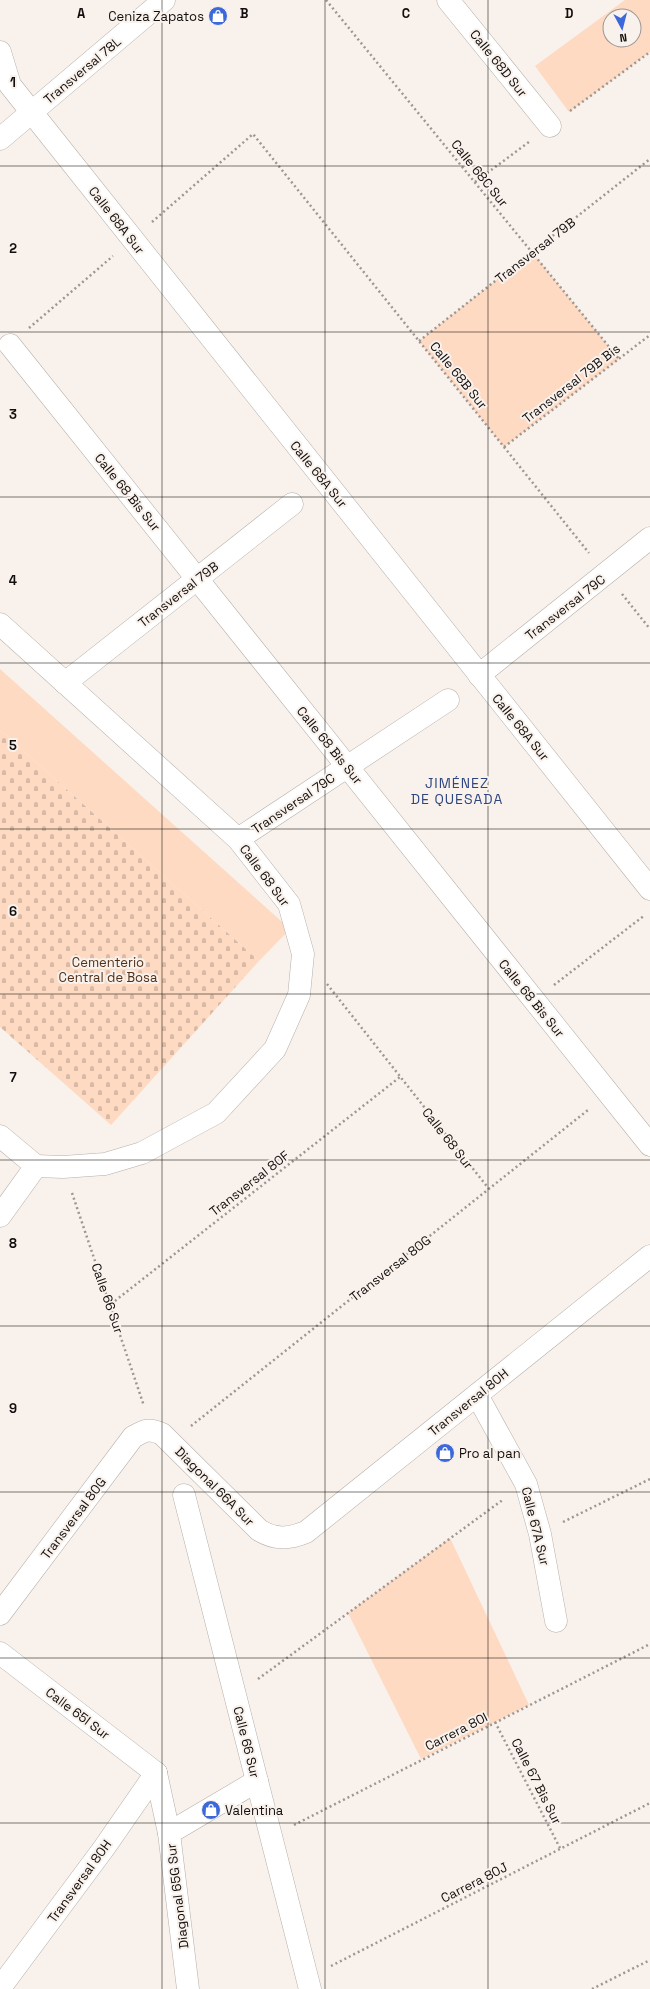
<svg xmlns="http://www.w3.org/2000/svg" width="650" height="1989" viewBox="0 0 650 1989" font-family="'Space Grotesk',sans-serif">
	<defs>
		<pattern id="cemetery-stones" width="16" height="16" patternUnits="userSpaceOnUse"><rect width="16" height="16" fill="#fedac2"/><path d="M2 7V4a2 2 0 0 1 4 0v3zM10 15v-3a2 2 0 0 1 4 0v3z" fill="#d9baa6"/></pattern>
	</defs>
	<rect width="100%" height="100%" fill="#f9f1eb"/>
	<!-- green -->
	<g fill="#fedac2" fill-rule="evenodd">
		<path d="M625 0H650V52L569 112 535 66ZM610 16H634V40H610Z"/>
		<path d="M532 252 619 359 504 447 419 341Z"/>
		<path d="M0 669 290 929 259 961 0 730Z"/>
		<path d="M450 1538 529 1705 421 1759 348 1613Z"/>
	</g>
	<!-- cemetery -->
	<path fill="url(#cemetery-stones)" d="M0 730 259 961 111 1125 0 1027Z"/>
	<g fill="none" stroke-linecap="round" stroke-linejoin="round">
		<defs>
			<g id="street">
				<path d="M448 0 550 126"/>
				<path d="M10 345 650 1145"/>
				<path d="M0 624 238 839 289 904 303 954 299 995 275 1049 216 1113 142 1153 105 1164 63 1167 36 1166 0 1216"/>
				<path d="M479 675 650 538"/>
				<path d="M65 683 292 504"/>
				<path d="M238 839 448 700"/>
				<path d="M0 1136 36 1166"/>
				<path d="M477 1395 526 1484 540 1534 556 1621"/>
				<path d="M184 1495 310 1989"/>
				<path d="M0 1653 156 1773"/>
				<path d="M156 1773 169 1833"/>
				<path d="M0 1988 104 1848 156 1773"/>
				<path d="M188 1989 169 1833 257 1781"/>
			</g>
			<g id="secondary">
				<path d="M0 52 10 85 650 889"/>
				<path d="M0 139 164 0"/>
				<path d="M0 1614 133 1437C145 1430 149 1428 162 1434L259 1530C275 1540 289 1539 306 1532L650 1256"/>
			</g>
		</defs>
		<!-- street casing -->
		<use href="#street" stroke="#b7afaa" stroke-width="23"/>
		<!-- secondary casing -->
		<use href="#secondary" stroke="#b7afaa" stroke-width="23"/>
		<!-- path -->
		<g stroke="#9d9793" stroke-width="2.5" stroke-dasharray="2 3" stroke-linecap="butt">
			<path d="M326 0 619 359"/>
			<path d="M570 111 650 52"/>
			<path d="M475 182 529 142"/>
			<path d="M152 222 253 134 589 553"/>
			<path d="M29 328 113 256"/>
			<path d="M419 341 650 159"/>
			<path d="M504 447 650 335"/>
			<path d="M622 594 650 629"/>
			<path d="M327 984 489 1189"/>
			<path d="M554 985 645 915"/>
			<path d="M72 1193 144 1406"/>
			<path d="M111 1304 400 1077"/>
			<path d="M191 1426 588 1110"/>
			<path d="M563 1522 650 1479"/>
			<path d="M258 1679 504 1499"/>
			<path d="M495 1722 560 1848"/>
			<path d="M294 1825 650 1644"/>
			<path d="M331 1966 650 1803"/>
			<path d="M592 1989 650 1960"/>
		</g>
		<!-- street -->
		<use href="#street" stroke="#fff" stroke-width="22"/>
		<!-- secondary -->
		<use href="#secondary" stroke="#fff" stroke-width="22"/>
	</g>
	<!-- grid -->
	<path fill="none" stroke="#110e0d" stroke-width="1" stroke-opacity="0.55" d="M162 0V1989M325 0V1989M488 0V1989M0 166H650M0 332H650M0 497H650M0 663H650M0 829H650M0 994H650M0 1160H650M0 1326H650M0 1492H650M0 1658H650M0 1823H650"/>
	<!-- icons -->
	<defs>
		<symbol id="shop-disc" viewBox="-11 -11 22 22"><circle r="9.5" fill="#3c68d9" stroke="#f9f1eb"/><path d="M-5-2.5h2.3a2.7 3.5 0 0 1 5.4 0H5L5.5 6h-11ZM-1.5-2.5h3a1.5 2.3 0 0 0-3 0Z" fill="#fff"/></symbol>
	</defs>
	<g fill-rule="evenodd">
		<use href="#shop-disc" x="207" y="5" width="22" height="22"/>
		<use href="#shop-disc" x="434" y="1442" width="22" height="22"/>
		<use href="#shop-disc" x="200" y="1799" width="22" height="22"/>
	</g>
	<g text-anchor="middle" stroke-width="4" stroke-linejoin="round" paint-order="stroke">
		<!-- poi labels -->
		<g font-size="13" fill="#110e0d" stroke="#f9f1eb" text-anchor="start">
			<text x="204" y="21" text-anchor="end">Ceniza Zapatos</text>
			<text x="459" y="1458">Pro al pan</text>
			<text x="225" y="1815">Valentina</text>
		</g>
		<!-- street labels -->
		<g font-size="13" fill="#110e0d" stroke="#f9f1eb">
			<text transform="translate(499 63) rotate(51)" y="5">Calle 68D Sur</text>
			<text transform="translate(82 70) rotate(-40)" y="5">Transversal 78L</text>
			<text transform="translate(480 173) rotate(51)" y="5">Calle 68C Sur</text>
			<text transform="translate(117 220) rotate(52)" y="5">Calle 68A Sur</text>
			<text transform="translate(535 250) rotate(-38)" y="5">Transversal 79B</text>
			<text transform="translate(459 375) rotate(51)" y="5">Calle 68B Sur</text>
			<text transform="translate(571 383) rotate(-38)" y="5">Transversal 79B Bis</text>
			<text transform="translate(319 474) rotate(51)" y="5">Calle 68A Sur</text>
			<text transform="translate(128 492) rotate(51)" y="5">Calle 68 Bis Sur</text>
			<text transform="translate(178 594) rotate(-38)" y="5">Transversal 79B</text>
			<text transform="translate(565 607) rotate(-38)" y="5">Transversal 79C</text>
			<text transform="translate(521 727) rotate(51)" y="5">Calle 68A Sur</text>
			<text transform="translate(330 745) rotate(51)" y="5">Calle 68 Bis Sur</text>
			<text transform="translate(293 803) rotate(-34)" y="5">Transversal 79C</text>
			<text transform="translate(265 875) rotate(53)" y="5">Calle 68 Sur</text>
			<text transform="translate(532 998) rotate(51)" y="5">Calle 68 Bis Sur</text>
			<text transform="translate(448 1138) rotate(52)" y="5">Calle 68 Sur</text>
			<text transform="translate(249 1183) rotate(-38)" y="5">Transversal 80F</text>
			<text transform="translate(390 1268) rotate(-38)" y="5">Transversal 80G</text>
			<text transform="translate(108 1298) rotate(71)" y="5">Calle 66 Sur</text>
			<text transform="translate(468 1402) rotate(-39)" y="5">Transversal 80H</text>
			<text transform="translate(215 1486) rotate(45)" y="5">Diagonal 66A Sur</text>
			<text transform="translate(73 1518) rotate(-53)" y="5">Transversal 80G</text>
			<text transform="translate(536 1526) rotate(76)" y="5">Calle 67A Sur</text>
			<text transform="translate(78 1713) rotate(37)" y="5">Calle 65I Sur</text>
			<text transform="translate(456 1731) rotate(-27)" y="5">Carrera 80I</text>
			<text transform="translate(247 1742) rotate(76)" y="5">Calle 66 Sur</text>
			<text transform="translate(537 1781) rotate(63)" y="5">Calle 67 Bis Sur</text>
			<text transform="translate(79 1881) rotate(-54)" y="5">Transversal 80H</text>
			<text transform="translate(474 1882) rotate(-27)" y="5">Carrera 80J</text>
			<text transform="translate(177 1896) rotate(-97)" y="5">Diagonal 65G Sur</text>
		</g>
		<!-- park labels -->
		<g font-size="13" fill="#513019" stroke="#f9f1eb">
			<text x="108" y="967">Cementerio<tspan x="108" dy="15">Central de Bosa</tspan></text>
		</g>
		<!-- neighbourhood labels -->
		<g font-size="14" letter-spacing="1" fill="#2e467f" stroke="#f9f1eb">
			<text x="457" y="788">JIMÉNEZ<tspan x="457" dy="16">DE QUESADA</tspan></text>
		</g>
	</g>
	<g font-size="13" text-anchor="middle" font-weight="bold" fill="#110e0d" stroke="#f9f1eb" stroke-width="4" stroke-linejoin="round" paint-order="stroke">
		<text x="81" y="18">A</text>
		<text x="244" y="18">B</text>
		<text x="406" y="18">C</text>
		<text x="569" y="18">D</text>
		<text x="13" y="87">1</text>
		<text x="13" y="253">2</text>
		<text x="13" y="419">3</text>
		<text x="13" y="585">4</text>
		<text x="13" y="750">5</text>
		<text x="13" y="916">6</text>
		<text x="13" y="1082">7</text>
		<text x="13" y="1248">8</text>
		<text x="13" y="1413">9</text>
	</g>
	<!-- north arrow -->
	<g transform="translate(622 28) rotate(173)"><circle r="19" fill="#f9f1eb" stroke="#9c9692"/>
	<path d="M0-3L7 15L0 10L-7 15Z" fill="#3c68d9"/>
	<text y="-6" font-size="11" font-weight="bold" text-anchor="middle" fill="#110e0d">N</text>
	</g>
</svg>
